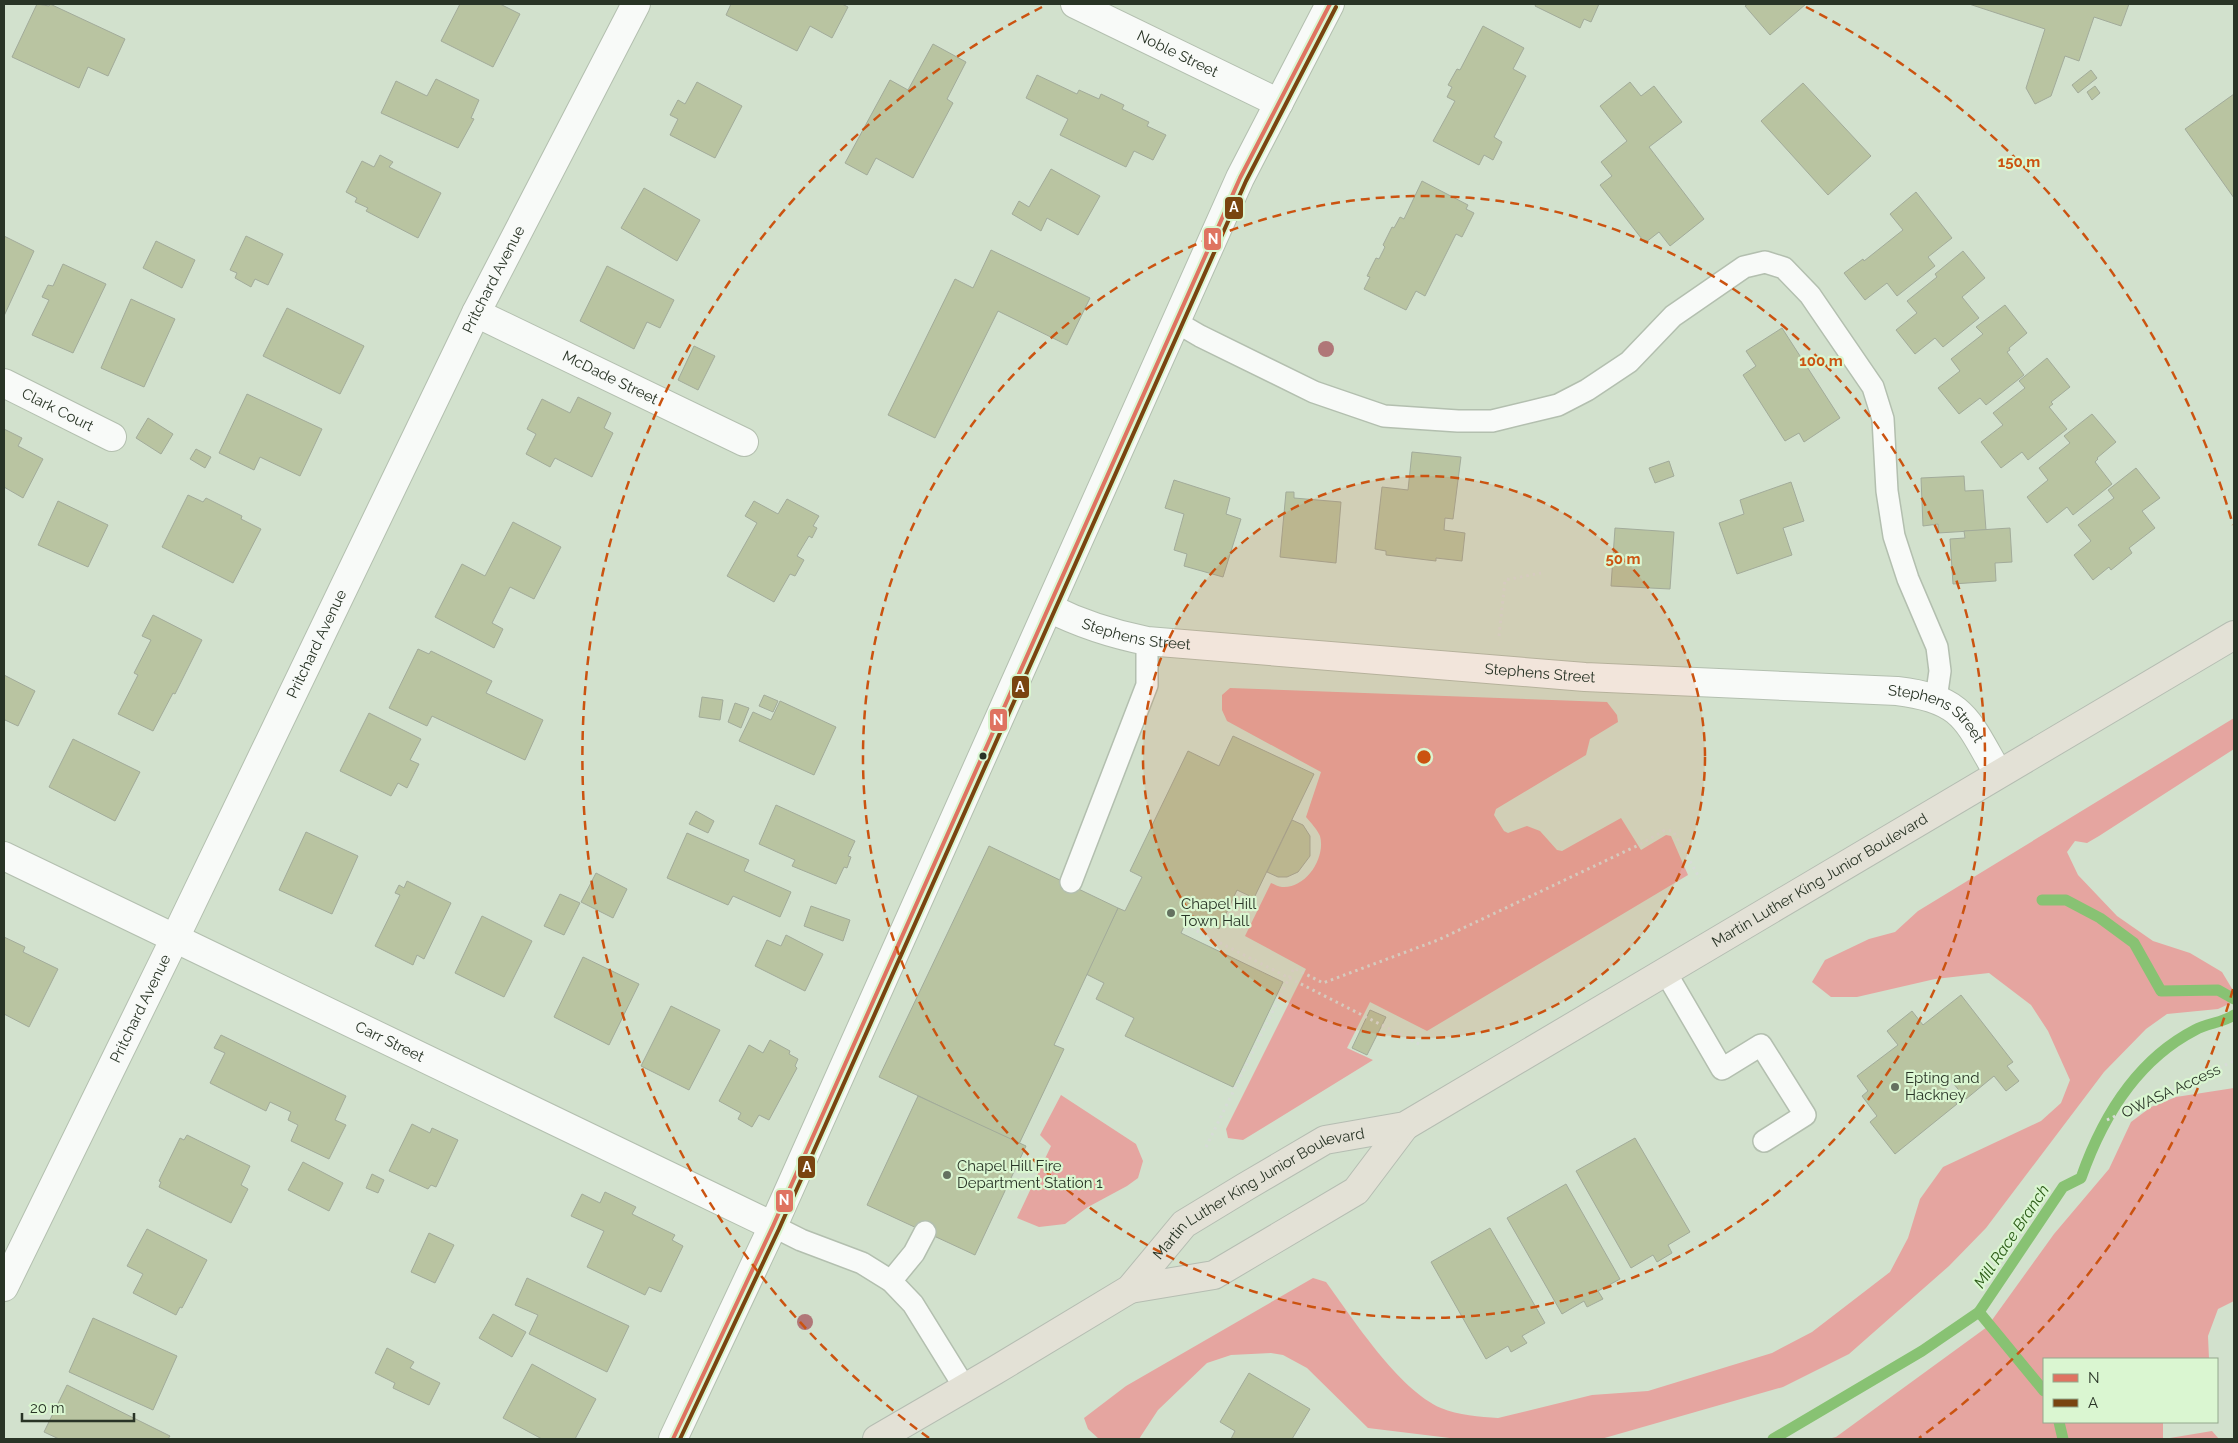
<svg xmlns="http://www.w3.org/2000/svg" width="2238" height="1443" viewBox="0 0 2238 1443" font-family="Raleway,sans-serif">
	<rect width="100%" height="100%" fill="#d2e1cd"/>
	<!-- forest -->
	<g fill="#e5a5a0">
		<path d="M1230 688 1607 702 1617 715 1618 722 1590 739 1586 755 1496 809 1494 815 1504 831 1508 833 1527 826 1540 831 1557 850 1562 851 1621 818 1641 850 1666 835 1671 836 1688 875 1427 1031 1370 1002 1347 1048 1373 1060 1243 1140 1228 1138 1226 1129 1306 969 1245 936 1271 883C1274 884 1279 887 1282 887 1306 889 1326 858 1320 836 1317 829 1311 823 1306 817L1321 772 1227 721 1222 710V695Z"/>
		<path d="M2234 718V749L2099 836 2087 843 2075 841 2067 852 2078 875 2117 916 2153 941 2190 953 2222 972 2234 992 2231 1003 2218 1009 2167 1014 2146 1029 2104 1072 1986 1228 1949 1266 1849 1354 1783 1387 1601 1439H1458L1368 1428 1307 1368 1283 1355 1271 1353 1231 1355 1207 1363 1158 1410 1139 1439H1099L1088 1429 1084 1418 1126 1386 1313 1278 1326 1282C1353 1319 1399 1390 1441 1408 1458 1415 1480 1417 1498 1418L1592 1395 1648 1391 1772 1353 1812 1332 1890 1272 1908 1238 1920 1199 1943 1167 2041 1121 2061 1103 2070 1080 2048 1031 2031 1005 1989 973 1935 979 1857 997H1831L1812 982 1825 960 1869 939 1895 932 1918 911Z"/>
		<path d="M2234 1088V1301L2218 1309 2208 1336 2209 1359H2044V1422H2163V1439H1828L1836 1437 1987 1327 2054 1234 2109 1169 2131 1122 2151 1107 2176 1097Z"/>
		<path d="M1061 1095 1136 1144 1143 1161 1138 1178 1127 1186 1088 1207 1065 1224 1039 1227 1017 1218 1051 1146 1040 1135Z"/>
		<path d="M2212 1431 2219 1439H2164Z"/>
	</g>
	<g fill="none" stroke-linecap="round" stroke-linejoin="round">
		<!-- stream -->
		<g stroke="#88c273" stroke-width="11">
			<path d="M2042 900H2066L2100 918 2134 943 2161 991 2218 990 2234 999"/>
			<path d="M1979 1312 2044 1391"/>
			<path d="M2059 1422 2063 1439"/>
			<path d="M1773 1439 1922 1351 1979 1312 2063 1187 2081 1178C2102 1118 2137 1060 2195 1030 2208 1023 2222 1023 2234 1015"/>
		</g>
	</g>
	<!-- building -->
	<g fill="#b9c4a1" stroke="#a2ab9a">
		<path d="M37 4 49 6 50 4 125 39 108 76 88 67 79 88 12 57Z"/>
		<path d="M460 4H500L520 14 493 67 441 41Z"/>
		<path d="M731 4H842L848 7 832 38 810 26 797 51 726 15Z"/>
		<path d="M1536 4H1599L1591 22 1584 19 1580 28 1535 6Z"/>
		<path d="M1748 4H1806L1770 35 1745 6Z"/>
		<path d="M1969 4H2129L2121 26 2094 17 2079 61 2065 56 2051 96 2035 104 2026 88 2045 29Z"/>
		<path d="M1483 26 1524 48 1513 69 1526 76 1494 137 1502 142 1493 160 1484 155 1479 165 1433 141 1455 101 1447 97 1452 87 1448 85 1457 69 1460 70Z"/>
		<path d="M933 44 966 62 947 99 953 103 913 178 876 158 867 175 845 163 890 80 908 90Z"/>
		<path d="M2091 70 2097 78 2078 93 2072 85Z"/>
		<path d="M1037 75 1077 94 1079 90 1099 99 1101 94 1124 105 1122 109 1149 122 1147 126 1166 135 1153 160 1134 151 1126 167 1060 135 1068 119 1026 98Z"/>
		<path d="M436 79 479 100 471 118 474 119 458 148 381 113 396 81 427 96Z"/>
		<path d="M697 82 742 106 715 158 670 135 678 119 670 115 678 100 685 104Z"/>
		<path d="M1630 82 1641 96 1654 86 1682 122 1649 147 1704 219 1670 246 1659 232 1645 243 1600 185 1612 176 1601 162 1627 141 1600 106Z"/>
		<path d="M1803 83 1871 156 1828 195 1761 121Z"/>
		<path d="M2095 86 2100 93 2092 100 2087 92Z"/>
		<path d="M2234 94V198L2185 129Z"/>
		<path d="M380 155 393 162 389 167 441 193 418 238 366 211 368 208 355 202 357 198 346 192 362 161 374 167Z"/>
		<path d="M1051 169 1100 196 1078 235 1047 218 1041 231 1012 214 1019 201 1029 207Z"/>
		<path d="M1422 181 1468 205 1466 209 1474 213 1462 237 1456 234 1425 296 1416 291 1406 310 1364 289 1370 277 1367 276 1376 258 1379 259 1385 247 1383 245 1392 227 1394 228 1400 217 1404 219Z"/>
		<path d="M644 188 700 220 677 261 621 228Z"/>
		<path d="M1916 192 1952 238 1928 257 1935 266 1897 296 1887 283 1865 300 1844 273 1863 259 1864 261 1903 230 1890 214Z"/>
		<path d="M4 236 34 251 4 316Z"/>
		<path d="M246 236 283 254 268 285 255 279 251 287 235 278 237 273 230 270Z"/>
		<path d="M156 241 195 260 182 288 143 268Z"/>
		<path d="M991 250 1090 298 1067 345 998 311 935 438 888 415 955 279 973 288Z"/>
		<path d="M1963 251 1985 278 1962 297 1979 318 1943 347 1935 338 1915 354 1896 330 1917 313 1907 301 1937 277 1935 274Z"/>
		<path d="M63 264 106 284 73 353 32 335 49 300 42 297 48 285 53 286Z"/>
		<path d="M607 266 674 300 660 328 647 322 634 349 580 321Z"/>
		<path d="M131 299 175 319 144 387 101 368Z"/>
		<path d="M2005 305 2027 333 2009 348 2010 350 2007 352 2024 375 1986 405 1980 398 1959 414 1938 388 1960 371 1951 359 1983 334 1976 327Z"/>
		<path d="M287 308 364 346 340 394 263 356Z"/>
		<path d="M1782 328 1840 418 1804 442 1799 433 1785 441 1743 375 1756 366 1746 351Z"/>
		<path d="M694 346 715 356 698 390 678 380Z"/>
		<path d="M2047 358 2070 387 2051 402 2053 404 2049 407 2067 429 2028 460 2022 452 2001 468 1981 442 2003 425 1993 413 2025 388 2019 381Z"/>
		<path d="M247 394 322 429 300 476 260 457 254 470 219 453Z"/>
		<path d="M578 397 611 413 604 428 613 433 592 477 555 458 550 467 526 454 536 434 527 429 542 399 570 413Z"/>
		<path d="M2092 414 2116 442 2097 458 2098 459 2095 462 2112 484 2073 515 2067 507 2047 523 2027 497 2048 480 2039 468 2070 443 2064 436Z"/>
		<path d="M148 418 173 434 161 454 136 438Z"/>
		<path d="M4 429 22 438 18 446 43 459 23 498 4 487Z"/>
		<path d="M196 449 211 457 205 468 190 459Z"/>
		<path d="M1412 452 1461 457 1453 519 1445 518 1444 530 1465 533 1462 561 1436 558V561L1386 555V551L1375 549 1382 487 1408 490Z"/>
		<path d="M1669 461 1674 476 1655 483 1649 468Z"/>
		<path d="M2136 468 2160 498 2142 511 2155 528 2129 548 2132 553 2111 570 2109 567 2093 580 2074 555 2091 541 2078 525 2114 498 2108 490Z"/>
		<path d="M1964 476 1965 491 1983 490 1986 530 1938 533V524L1923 526 1921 478Z"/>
		<path d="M1174 480 1230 498 1226 514 1241 519 1223 577 1184 566 1187 554 1174 550 1184 514 1165 508Z"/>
		<path d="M1791 482 1804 521 1783 528 1792 555 1737 574 1719 523 1744 514 1740 500Z"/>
		<path d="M1286 492H1294V498L1341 502 1336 563 1280 557Z"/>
		<path d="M188 495 203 502 206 498 242 516 241 519 261 529 233 583 162 547Z"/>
		<path d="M787 499 819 516 813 526 817 528 812 538 809 536 797 556 804 560 795 576 790 574 774 602 727 576 757 523 745 516 754 501 778 514Z"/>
		<path d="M58 501 108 525 88 567 38 545Z"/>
		<path d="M513 522 561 547 534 599 510 587 492 623 503 629 494 648 435 617 462 564 485 576Z"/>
		<path d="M1615 528 1674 532 1670 589 1611 586Z"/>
		<path d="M2010 528 2012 562 1995 563 1996 581 1953 584 1950 539 1965 538 1964 531Z"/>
		<path d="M153 615 202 640 175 694 173 693 153 731 118 714 138 675 134 673 151 640 142 636Z"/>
		<path d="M418 649 429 654 431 651 492 681 486 693 543 720 525 760 432 716 427 726 389 708Z"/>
		<path d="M4 675 35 691 18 726 5 720 4 722Z"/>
		<path d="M764 695 778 701 773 712 759 706Z"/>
		<path d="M702 697 723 700 720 720 699 717Z"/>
		<path d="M780 701 836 727 814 775 739 741 753 712 771 720Z"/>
		<path d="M735 703 749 708 741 728 728 722Z"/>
		<path d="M369 713 421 739 410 760 419 764 407 788 398 783 391 796 340 771Z"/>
		<path d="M1233 736 1314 774 1254 898 1237 890 1219 929 1190 914 1181 933 1283 982 1233 1087 1125 1036 1134 1018 1096 999 1104 983 1086 974 1118 908 1125 911 1142 877 1130 871 1188 751 1219 766Z"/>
		<path d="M73 739 140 772 115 821 49 787Z"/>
		<path d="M776 805 855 841 848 856 851 857 847 868 844 867 836 884 792 866 795 860 759 844Z"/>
		<path d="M696 811 714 821 708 833 689 824Z"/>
		<path d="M1292 820 1303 825 1310 836V856L1298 872 1287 877H1278L1267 872Z"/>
		<path d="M306 832 358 856 332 914 279 890Z"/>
		<path d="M687 833 749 860 744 871 791 892 780 917 733 896 728 905 667 878Z"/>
		<path d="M989 846 1118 908 1054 1045 1064 1049 1019 1144 879 1077Z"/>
		<path d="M596 873 627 889 613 918 581 902Z"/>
		<path d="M407 881 451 903 424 959 417 955 413 965 375 946 400 895 395 893 399 885 404 888Z"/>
		<path d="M560 894 580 903 564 935 544 926Z"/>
		<path d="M811 906 850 920 843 941 804 926Z"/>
		<path d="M482 916 532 941 504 997 455 973Z"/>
		<path d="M786 935 823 954 805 991 755 966 767 940 781 946Z"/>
		<path d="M4 937 25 947 23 952 58 969 29 1027 4 1014Z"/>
		<path d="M583 957 639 984 609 1045 554 1017Z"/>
		<path d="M1961 995 2013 1062 2007 1066 2019 1081 2006 1091 1994 1076 1966 1099 1945 1073 1938 1079 1957 1104 1895 1154 1870 1122 1877 1116 1862 1096 1868 1091 1857 1076 1898 1045 1887 1031 1912 1011 1923 1025Z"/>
		<path d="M671 1006 720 1030 689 1090 641 1066Z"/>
		<path d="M1370 1010 1386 1017 1367 1055 1352 1048Z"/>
		<path d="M221 1035 346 1096 335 1120 346 1125 329 1159 291 1141 298 1125 288 1120 291 1112 270 1102 266 1111 210 1083 225 1053 214 1048Z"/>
		<path d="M770 1040 790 1051 789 1054 798 1059 795 1066 797 1068 769 1120 759 1115 752 1127 738 1119 741 1113 719 1101 749 1045 763 1053Z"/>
		<path d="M918 1096 1026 1146 975 1255 867 1205Z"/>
		<path d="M412 1124 430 1133 432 1128 458 1140 436 1187 431 1185 428 1189 389 1171Z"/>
		<path d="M187 1135 250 1166 241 1185 248 1189 231 1223 159 1187 161 1182 159 1181 180 1138 184 1140Z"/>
		<path d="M1635 1138 1690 1232 1668 1245 1672 1253 1657 1262 1653 1255 1631 1268 1576 1171Z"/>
		<path d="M303 1162 343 1183 329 1211 288 1190Z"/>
		<path d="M372 1174 384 1180 378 1193 366 1188Z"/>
		<path d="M1566 1184 1620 1279 1598 1291 1603 1299 1587 1307 1584 1301 1562 1314 1507 1218Z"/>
		<path d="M605 1192 636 1207 632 1214 675 1235 672 1240 683 1246 661 1292 649 1287 645 1295 587 1267 604 1231 571 1216 582 1194 600 1203Z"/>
		<path d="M1490 1228 1545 1323 1522 1336 1527 1343 1511 1352 1508 1346 1486 1359 1431 1262Z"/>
		<path d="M147 1229 207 1260 182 1308 180 1307 176 1315 133 1293 143 1274 127 1266Z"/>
		<path d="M429 1233 454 1245 435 1283 411 1272Z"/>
		<path d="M527 1278 629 1326 607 1372 529 1334 538 1315 515 1305Z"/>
		<path d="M493 1314 526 1332 512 1357 479 1338Z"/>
		<path d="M93 1318 177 1356 153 1410 69 1372Z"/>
		<path d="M387 1348 414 1362 410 1368 440 1383 429 1405 393 1388 395 1383 375 1373Z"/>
		<path d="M532 1364 596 1399 575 1439H542L503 1418Z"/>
		<path d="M1249 1373 1310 1409 1292 1439H1231L1235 1431 1220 1422Z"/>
		<path d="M67 1385 170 1436 168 1439H59L44 1432Z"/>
	</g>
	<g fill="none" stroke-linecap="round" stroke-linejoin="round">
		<defs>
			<g id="lane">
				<path d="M1176 322 1200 336 1314 392 1384 416 1458 421H1492L1558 405 1587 390 1629 362 1673 316 1744 267 1765 262 1784 268 1810 295 1873 387 1883 419 1887 491 1894 536 1908 579 1937 647 1940 671 1936 699"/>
				<path d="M1071 882 1147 685V641"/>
				<path d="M1666 973 1722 1069 1761 1045 1805 1115 1764 1141"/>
				<path d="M773 1226 801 1240 862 1263 891 1281 913 1304 965 1388"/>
				<path d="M891 1281 914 1253 925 1232"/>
			</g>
			<g id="street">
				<path id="s1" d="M1075 4 1279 103"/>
				<path id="s2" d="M476 313 744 442"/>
				<path id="s3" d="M4 383 112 437"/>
				<path id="s4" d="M1049 608C1081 624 1112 634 1147 641L1585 677 1897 691C1964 699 1967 720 1998 773"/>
				<path id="s5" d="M4 856 773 1226"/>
				<path id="s6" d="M4 1287 175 938 476 313 636 4"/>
				<path d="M673 1439 773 1226 1240 178 1330 4"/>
			</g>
			<g id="primary">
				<path d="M1130 1289 1214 1275 1356 1191 1405 1126"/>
				<path id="s7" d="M877 1439 994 1371 1130 1289 1184 1224 1245 1187 1325 1140 1405 1126 2234 635"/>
			</g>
		</defs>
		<!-- lane casing -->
		<use href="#lane" stroke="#b3bfaf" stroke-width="24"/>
		<!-- street casing -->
		<use href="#street" stroke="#b3bfaf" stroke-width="30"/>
		<!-- primary casing -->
		<use href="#primary" stroke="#b5bdb2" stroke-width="30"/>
		<!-- path -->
		<g stroke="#d7dcd6" stroke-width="3" stroke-dasharray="2.5 4" stroke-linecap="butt">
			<path d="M1499 636 1505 580 1541 573"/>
			<path d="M1185 925 1421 1045"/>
			<path d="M2107 1120 2234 1061"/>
			<path d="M1206 1147 1294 968 1323 983 1438 940 1643 843 1665 830 1673 831 1700 879"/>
		</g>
		<!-- lane -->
		<use href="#lane" stroke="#f8faf8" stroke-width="21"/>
		<!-- street -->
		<use href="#street" stroke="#f8faf8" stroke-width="28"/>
		<!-- primary -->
		<use href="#primary" stroke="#e3e1d6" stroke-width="28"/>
		<defs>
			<path id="bus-1" d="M673 1439 773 1226 1240 178 1330 4"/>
			<path id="bus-2" d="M680 1439 779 1229 1246 181 1336 7"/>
		</defs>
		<!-- bus-1 casing -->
		<use href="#bus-1" stroke="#daf6d1" stroke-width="8"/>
		<!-- bus-2 casing -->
		<use href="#bus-2" stroke="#daf6d1" stroke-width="8"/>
		<!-- bus-1 -->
		<use href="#bus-1" stroke="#df7361" stroke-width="4"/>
		<!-- bus-2 -->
		<use href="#bus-2" stroke="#794410" stroke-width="4"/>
	</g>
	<!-- trees -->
	<g fill="#b07778">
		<circle cx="1326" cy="349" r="8"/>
		<circle cx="805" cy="1322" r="8"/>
	</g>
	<!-- distance rings -->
	<circle cx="1424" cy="757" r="281" fill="#cb5310" fill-opacity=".12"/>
	<g fill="none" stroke="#cb5310" stroke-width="2.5" stroke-dasharray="9 6">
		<circle cx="1424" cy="757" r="281"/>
		<circle cx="1424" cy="757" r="561"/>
		<path d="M2233 989A842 842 0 0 1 1919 1438M929 1438A842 842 0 0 1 1042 7M1806 7A842 842 0 0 1 2233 525"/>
	</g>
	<!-- markers -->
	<circle fill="#293426" stroke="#daf6d1" stroke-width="2" cx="983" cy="756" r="4.5"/>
	<g fill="#647160" stroke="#daf6d1" stroke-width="2">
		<circle cx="1171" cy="913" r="5"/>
		<circle cx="1895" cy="1087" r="5"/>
		<circle cx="947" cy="1175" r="5"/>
	</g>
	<g text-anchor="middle" stroke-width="4.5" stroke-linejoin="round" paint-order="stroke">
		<!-- street labels -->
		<g font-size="15" fill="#293426" stroke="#daf6d1">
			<text dy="5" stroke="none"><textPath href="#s1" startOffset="114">Noble Street</textPath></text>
			<text dy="5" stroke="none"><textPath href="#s6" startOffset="1120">Pritchard Avenue</textPath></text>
			<text dy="5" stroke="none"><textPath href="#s2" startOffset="149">McDade Street</textPath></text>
			<text dy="5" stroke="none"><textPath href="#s3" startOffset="60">Clark Court</textPath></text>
			<text dy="5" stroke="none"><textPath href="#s4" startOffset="92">Stephens Street</textPath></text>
			<text dy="5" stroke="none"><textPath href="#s6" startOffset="715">Pritchard Avenue</textPath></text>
			<text dy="5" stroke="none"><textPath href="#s4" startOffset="498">Stephens Street</textPath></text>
			<text dy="5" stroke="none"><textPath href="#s4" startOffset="902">Stephens Street</textPath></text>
			<text dy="5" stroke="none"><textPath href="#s7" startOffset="1106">Martin Luther King Junior Boulevard</textPath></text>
			<text dy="5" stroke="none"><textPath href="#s6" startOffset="310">Pritchard Avenue</textPath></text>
			<text dy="5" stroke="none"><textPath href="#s5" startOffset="428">Carr Street</textPath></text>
			<text transform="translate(2171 1091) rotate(-25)" y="5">OWASA Access</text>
			<text dy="5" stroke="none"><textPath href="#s7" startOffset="459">Martin Luther King Junior Boulevard</textPath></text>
		</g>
		<!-- poi labels -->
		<g font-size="15" fill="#293426" stroke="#daf6d1" text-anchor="start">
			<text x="1181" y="909">Chapel Hill<tspan x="1181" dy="17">Town Hall</tspan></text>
			<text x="1905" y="1083">Epting and<tspan x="1905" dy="17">Hackney</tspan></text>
			<text x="957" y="1171">Chapel Hill Fire<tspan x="957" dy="17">Department Station 1</tspan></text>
		</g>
		<!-- water labels -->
		<g font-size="16" font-style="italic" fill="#2a5b15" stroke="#daf6d1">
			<text transform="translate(2011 1236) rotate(-56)" y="6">Mill Race Branch</text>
		</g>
	</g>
	<circle cx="1424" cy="757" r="8" fill="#cb5310" stroke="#daf6d1" stroke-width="2.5"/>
	<g font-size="15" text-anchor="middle" font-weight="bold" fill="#cb5310" stroke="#daf6d1" stroke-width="4.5" stroke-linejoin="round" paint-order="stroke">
		<text x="2019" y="167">150 m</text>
		<text x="1821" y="366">100 m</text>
		<text x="1623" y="564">50 m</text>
	</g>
	<g stroke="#daf6d1" stroke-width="2">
		<rect x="1224" y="196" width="20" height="24" rx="5" fill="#794410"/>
		<rect x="1203" y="227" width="19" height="24" rx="5" fill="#df7361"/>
		<rect x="1011" y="675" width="19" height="24" rx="5" fill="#794410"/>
		<rect x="989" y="708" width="19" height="24" rx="5" fill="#df7361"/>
		<rect x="797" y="1155" width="19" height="24" rx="5" fill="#794410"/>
		<rect x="775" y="1189" width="19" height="24" rx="5" fill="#df7361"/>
	</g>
	<g font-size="14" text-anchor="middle" font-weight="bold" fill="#fff">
		<text x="1234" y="212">A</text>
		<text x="1213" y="244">N</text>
		<text x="1020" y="692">A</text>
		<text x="998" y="725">N</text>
		<text x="807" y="1172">A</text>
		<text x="784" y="1205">N</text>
	</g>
	<!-- border -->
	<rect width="2238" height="1443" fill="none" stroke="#293426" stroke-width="10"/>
	<!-- legend -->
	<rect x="2043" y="1358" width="175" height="65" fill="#daf6d1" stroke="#93a88d"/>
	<rect x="2053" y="1374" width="25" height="8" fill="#df7361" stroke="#93a88d"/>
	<text x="2088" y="1383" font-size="15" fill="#293426">N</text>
	<rect x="2053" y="1399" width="25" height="8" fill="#794410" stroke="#93a88d"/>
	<text x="2088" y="1408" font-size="15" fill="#293426">A</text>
	<!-- scale -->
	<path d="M22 1413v8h112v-8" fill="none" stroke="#293426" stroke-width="2.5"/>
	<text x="30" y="1413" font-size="15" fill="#293426" stroke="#daf6d1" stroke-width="4" paint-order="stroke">20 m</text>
</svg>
